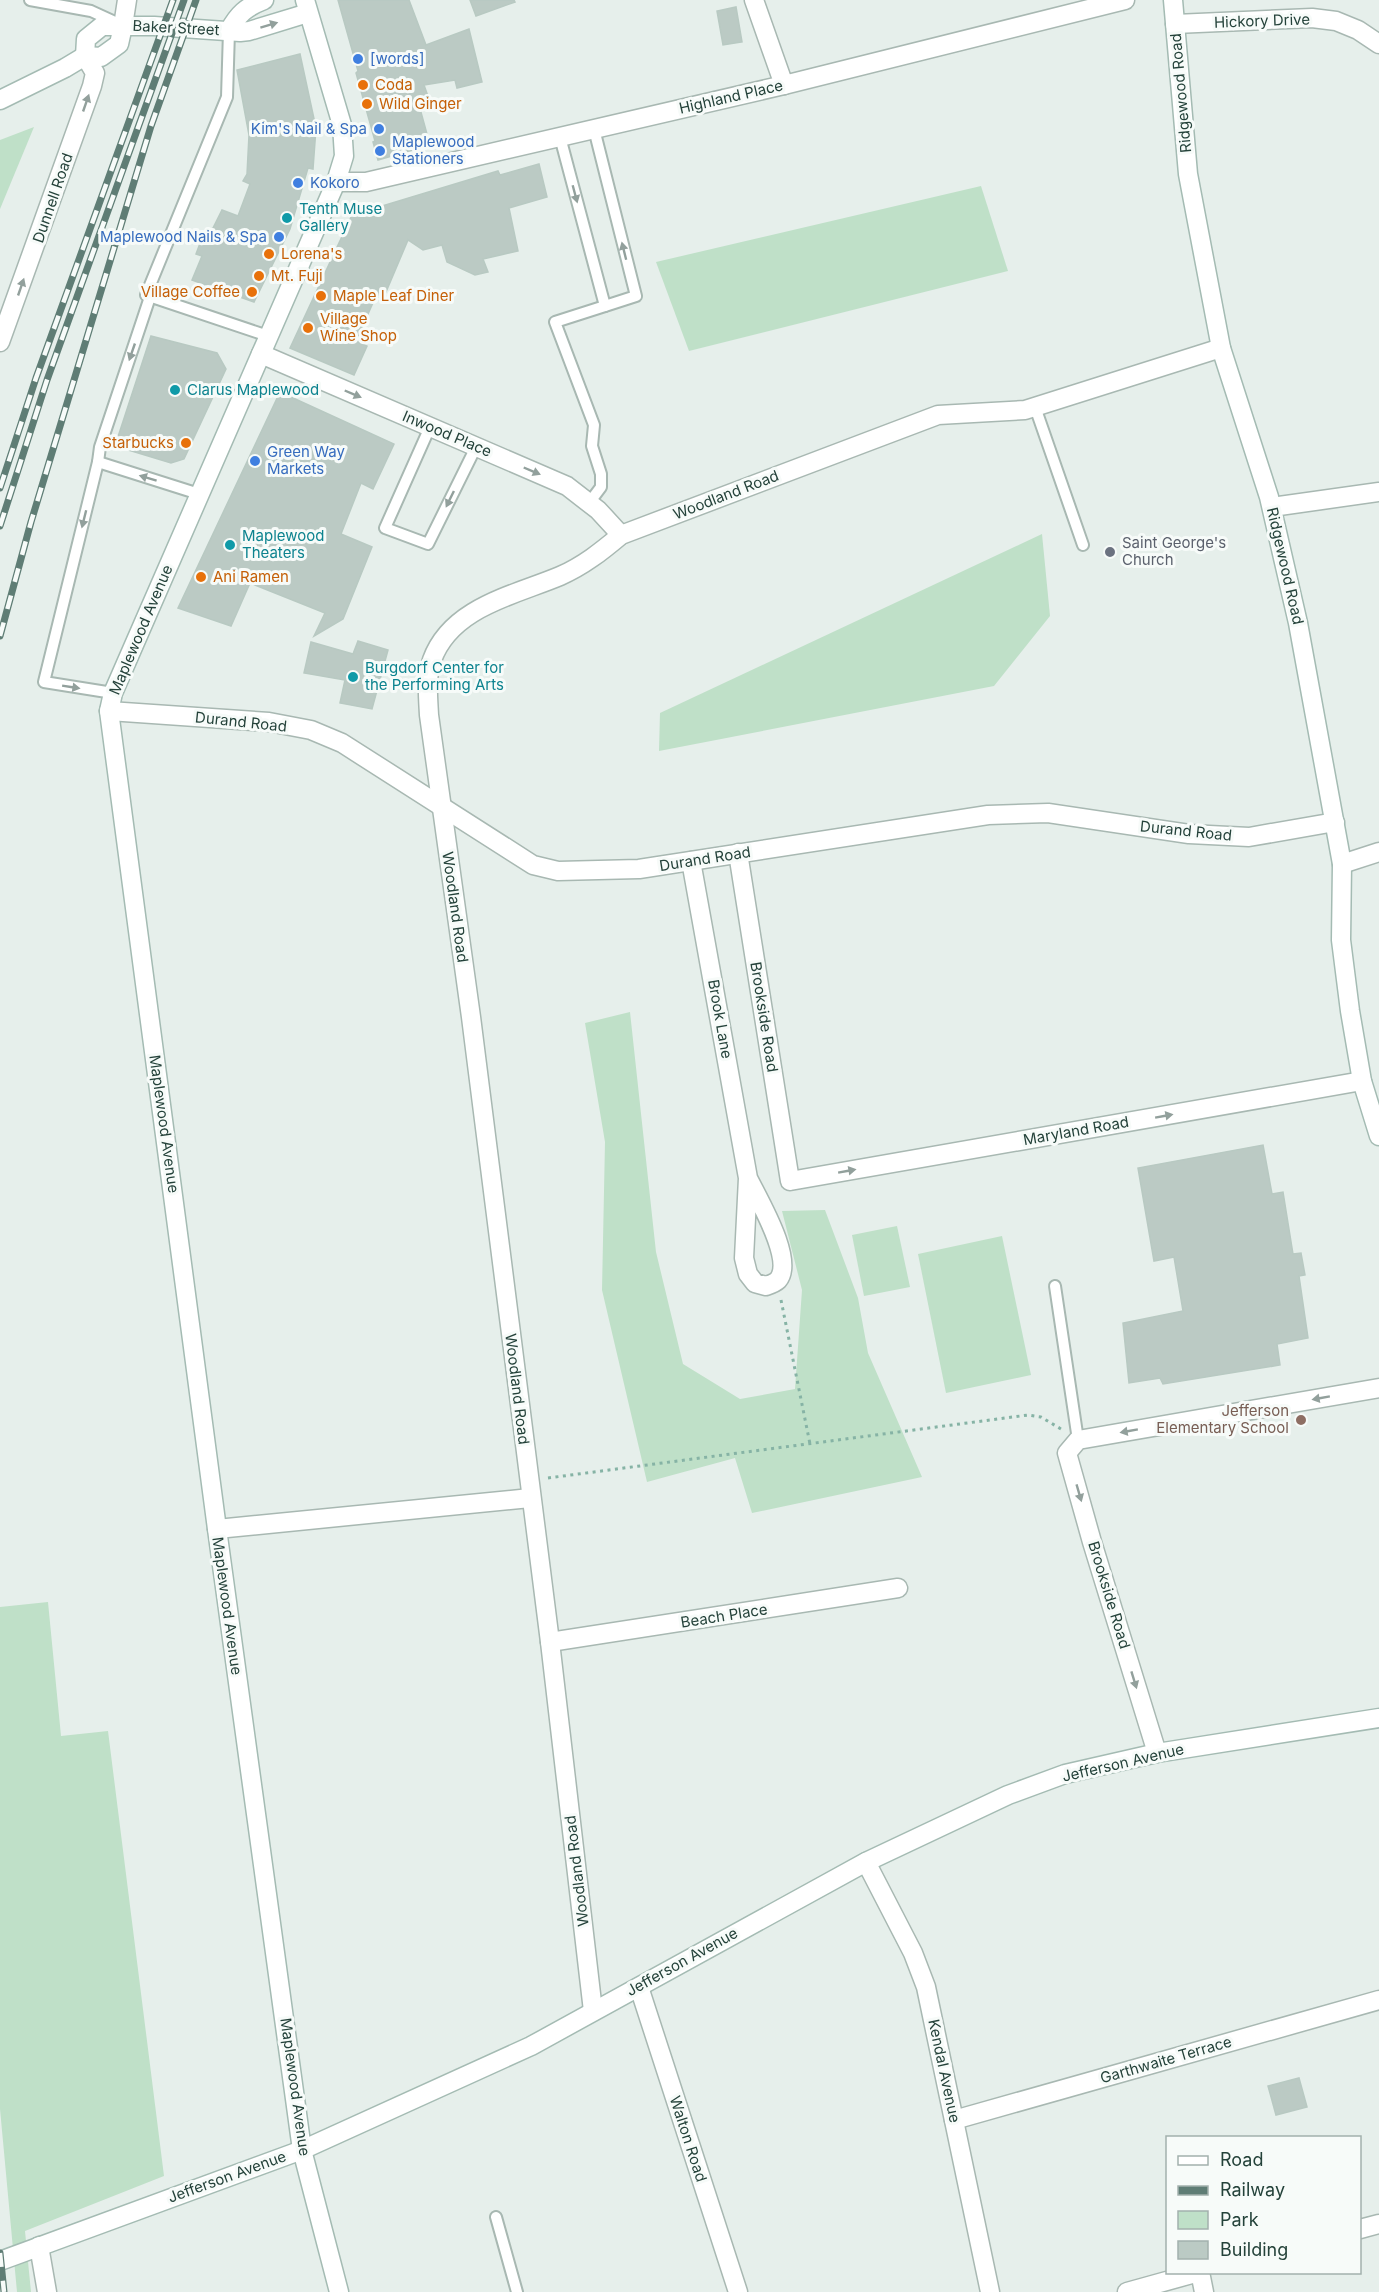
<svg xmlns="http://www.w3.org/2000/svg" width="1379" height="2292" viewBox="0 0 1379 2292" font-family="Inter,sans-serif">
	<rect width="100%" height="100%" fill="#e6efeb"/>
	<!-- green -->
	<g fill="#bfe0c8">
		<path d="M34 127 0 209V140Z"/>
		<path d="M981 186 1008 271 689 351 656 262Z"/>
		<path d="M1042 534 1050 616 994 686 659 751 660 713Z"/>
		<path d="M630 1012 656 1252 683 1364 740 1399 795 1389 802 1290 782 1211 825 1210 858 1298 868 1353 922 1477 752 1513 735 1458 647 1482 602 1290 605 1142 585 1023Z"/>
		<path d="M897 1226 910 1287 864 1296 852 1235Z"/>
		<path d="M1002 1236 1031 1375 946 1393 918 1254Z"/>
		<path d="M48 1602 61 1736 108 1731 164 2176 25 2231 31 2292H17L0 2109V1607Z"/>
	</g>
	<!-- building -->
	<g fill="#bbcac4" stroke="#b8c9c2" stroke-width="1.5">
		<path d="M338 0H409L426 45 469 29 482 82 457 88 455 80 424 85 430 102 419 105 430 145 378 160 373 142 375 141 356 73 358 71Z"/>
		<path d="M470 0H514L515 2 476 16Z"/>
		<path d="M736 7 742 42 723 45 717 11Z"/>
		<path d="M300 54 316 128 313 169 308 168 290 229 254 302 192 280 202 256 196 254 202 238 207 240 222 210 238 216 250 184 243 181 247 174 249 135 237 70Z"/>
		<path d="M539 164 547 197 509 208 518 251 483 259 488 272 475 275 447 262 442 245 423 250 408 240 383 299 376 296 356 341 367 346 354 375 290 348 352 215 498 171 500 175Z"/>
		<path d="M151 336 217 353 226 369 184 459 171 463 115 446Z"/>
		<path d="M280 392 394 444 373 489 361 483 341 534 372 547 343 619 314 636 325 613 250 583 231 626 178 608Z"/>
		<path d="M358 641 388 650 372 709 340 703 345 680 304 673 311 642 353 654Z"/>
		<path d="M1263 1145 1272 1194 1283 1192 1293 1254 1301 1253 1305 1275 1299 1276 1308 1338 1277 1344 1280 1365 1163 1384 1160 1378 1129 1383 1123 1323 1183 1311 1174 1257 1154 1261 1138 1168Z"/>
		<path d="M1299 2078 1307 2107 1276 2115 1268 2086Z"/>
	</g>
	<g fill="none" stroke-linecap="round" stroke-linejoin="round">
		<defs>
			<g id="lane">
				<path d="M30 0 91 11 115 22"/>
				<path d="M229 31 227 97 146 295 268 336"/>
				<path d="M560 137 605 306 636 296 594 129"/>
				<path d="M1035 407 1083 545"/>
				<path d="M430 427 385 528 428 544 476 447"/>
				<path d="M98 462 199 494"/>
				<path d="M589 503 601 487V474L592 446 594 425 555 322 605 306"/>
				<path d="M113 693 44 682 98 462 100 447 150 297"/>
				<path d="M1055 1286 1078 1440"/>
				<path d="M496 2217 517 2292"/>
			</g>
			<g id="street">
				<path d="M754 0 784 85"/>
				<path d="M1175 24 1312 18 1336 21 1358 30 1379 44"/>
				<path d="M123 26 127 0"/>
				<path d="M336 182H366L784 85 1125 0"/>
				<path d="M0 342 92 86 95 73 85 56"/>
				<path d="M261 354 567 486 598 510 621 535"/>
				<path d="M1272 507 1379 492"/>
				<path d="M109 711 269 722 311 730 342 743 533 865 558 871 639 869 988 815 1048 813 1189 834 1249 837 1335 822"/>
				<path d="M738 853 790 1181 1362 1081"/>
				<path d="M691 861 748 1178 744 1258 748 1274 755 1283 766 1286C769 1285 775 1283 778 1280 795 1260 758 1199 748 1178"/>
				<path d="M1342 864 1379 852"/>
				<path d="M217 1529 530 1498"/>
				<path d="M550 1642 898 1588"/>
				<path d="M1157 1753 1092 1542 1067 1453 1078 1440 1379 1388"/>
				<path d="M866 1862 913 1953 926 1987 990 2292"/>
				<path d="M639 1987 738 2292"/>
				<path d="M593 2011 550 1642 471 1017 429 715C428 696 426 677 432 660 451 607 515 595 560 576 583 566 602 551 621 535L938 415 1025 410 1221 348"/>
				<path d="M954 2120 1379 2000"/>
				<path d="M1360 2229 1379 2224"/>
				<path d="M39 2246 47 2292"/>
				<path d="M1200 2272 1204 2292"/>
				<path d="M1127 2292 1199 2272"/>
			</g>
			<g id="secondary">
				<path d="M305 0 342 125 344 156 336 182 113 693 109 711 217 1529 302 2150 339 2292"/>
				<path d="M1173 0 1188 174 1221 348 1269 497 1298 623 1342 864 1341 940 1350 1011 1362 1081 1379 1136"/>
				<path d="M229 31C238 14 246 7 264 0"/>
				<path d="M85 56 86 39 102 26H154L240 32 249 31 308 13"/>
				<path d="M0 100 65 68 85 56 101 57 119 44 123 26"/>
				<path d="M0 2261 302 2150 531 2046 866 1862 1008 1795 1065 1774 1157 1753 1379 1718"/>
			</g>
		</defs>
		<!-- lane casing -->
		<use href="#lane" stroke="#a8b8b2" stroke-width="14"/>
		<!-- street casing -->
		<use href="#street" stroke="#a8b8b2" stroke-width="21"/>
		<!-- secondary casing -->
		<use href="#secondary" stroke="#a4bbb3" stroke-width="21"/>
		<!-- path -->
		<g stroke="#86b3a5" stroke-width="3" stroke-dasharray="3 4.5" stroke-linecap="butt">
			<path d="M781 1300 810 1444"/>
			<path d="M548 1478 1028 1415 1041 1417 1061 1429"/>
		</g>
		<!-- lane -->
		<use href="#lane" stroke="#fff" stroke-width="10"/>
		<!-- street -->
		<use href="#street" stroke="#fff" stroke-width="18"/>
		<!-- secondary -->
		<use href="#secondary" stroke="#fff" stroke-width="18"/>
		<defs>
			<g id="rail">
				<path d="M0 488 36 378 173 0"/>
				<path d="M0 526 47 380 184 0"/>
				<path d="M0 636 31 522 151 126 196 0"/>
				<path d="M0 2253 4 2292"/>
			</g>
		</defs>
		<!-- rail casing -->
		<use href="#rail" stroke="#5f7d75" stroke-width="7"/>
		<!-- rail -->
		<use href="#rail" stroke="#f7fbf9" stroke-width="4.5" stroke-dasharray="14" stroke-linecap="butt"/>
	</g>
	<!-- one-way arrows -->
	<defs><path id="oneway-solid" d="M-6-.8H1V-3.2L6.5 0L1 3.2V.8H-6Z" transform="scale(1.5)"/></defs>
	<g fill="#92a09c">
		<use href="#oneway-solid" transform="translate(269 25) rotate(-17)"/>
		<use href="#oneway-solid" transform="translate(86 103) rotate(-71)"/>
		<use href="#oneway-solid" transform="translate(575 194) rotate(75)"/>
		<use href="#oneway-solid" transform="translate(624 251) rotate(-104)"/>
		<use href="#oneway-solid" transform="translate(21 287) rotate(-71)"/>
		<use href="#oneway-solid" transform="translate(132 352) rotate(109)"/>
		<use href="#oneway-solid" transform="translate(353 394) rotate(23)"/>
		<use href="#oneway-solid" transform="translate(532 471) rotate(23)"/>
		<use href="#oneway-solid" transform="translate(148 478) rotate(-163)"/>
		<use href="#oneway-solid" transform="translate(450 499) rotate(116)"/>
		<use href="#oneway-solid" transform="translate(84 519) rotate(104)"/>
		<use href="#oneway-solid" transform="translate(71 687) rotate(9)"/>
		<use href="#oneway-solid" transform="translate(1164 1116) rotate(-10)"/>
		<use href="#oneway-solid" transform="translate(847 1171) rotate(-10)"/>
		<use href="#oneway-solid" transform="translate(1321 1398) rotate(170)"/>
		<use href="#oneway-solid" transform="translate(1129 1431) rotate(170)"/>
		<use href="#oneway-solid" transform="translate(1079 1493) rotate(74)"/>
		<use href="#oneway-solid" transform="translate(1134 1680) rotate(73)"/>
	</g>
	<!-- markers -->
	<g fill="#3f7fe0" stroke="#f7fbf9" stroke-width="2">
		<circle cx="358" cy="59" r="6"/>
		<circle cx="379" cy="129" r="6"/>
		<circle cx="380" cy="151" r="6"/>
		<circle cx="298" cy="183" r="6"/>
		<circle cx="279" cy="237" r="6"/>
		<circle cx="255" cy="461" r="6"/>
	</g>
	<g fill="#e8710a" stroke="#f7fbf9" stroke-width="2">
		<circle cx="363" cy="85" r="6"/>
		<circle cx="367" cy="104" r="6"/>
		<circle cx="269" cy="254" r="6"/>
		<circle cx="259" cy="276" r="6"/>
		<circle cx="252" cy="292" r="6"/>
		<circle cx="321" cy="296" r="6"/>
		<circle cx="308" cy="328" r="6"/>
		<circle cx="186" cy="443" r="6"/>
		<circle cx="201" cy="577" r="6"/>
	</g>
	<g fill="#0f9aa8" stroke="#f7fbf9" stroke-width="2">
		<circle cx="287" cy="218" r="6"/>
		<circle cx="175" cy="390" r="6"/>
		<circle cx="230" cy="545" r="6"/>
		<circle cx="353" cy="677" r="6"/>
	</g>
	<circle fill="#6b7280" stroke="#f7fbf9" stroke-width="2" cx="1110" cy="552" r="6"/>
	<circle fill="#8d6e63" stroke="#f7fbf9" stroke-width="2" cx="1301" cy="1420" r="6"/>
	<g text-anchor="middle" stroke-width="6" stroke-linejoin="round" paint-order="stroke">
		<!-- street labels -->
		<g font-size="15" fill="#24423a" stroke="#f7fbf9">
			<text transform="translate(1262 21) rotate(-2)" y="5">Hickory Drive</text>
			<text transform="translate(176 28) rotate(3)" y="5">Baker Street</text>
			<text transform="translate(1181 93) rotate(-95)" y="5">Ridgewood Road</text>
			<text transform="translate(731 97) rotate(-13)" y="5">Highland Place</text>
			<text transform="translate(53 198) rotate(-71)" y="5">Dunnell Road</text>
			<text transform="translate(447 434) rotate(23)" y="5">Inwood Place</text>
			<text transform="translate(726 495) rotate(-21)" y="5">Woodland Road</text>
			<text transform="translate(1285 566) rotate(77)" y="5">Ridgewood Road</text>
			<text transform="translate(141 630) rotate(-67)" y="5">Maplewood Avenue</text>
			<text transform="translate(241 722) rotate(6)" y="5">Durand Road</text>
			<text transform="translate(1186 831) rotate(6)" y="5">Durand Road</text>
			<text transform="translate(705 859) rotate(-9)" y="5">Durand Road</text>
			<text transform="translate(455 907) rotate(82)" y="5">Woodland Road</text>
			<text transform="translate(764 1017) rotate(81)" y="5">Brookside Road</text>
			<text transform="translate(720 1019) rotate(80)" y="5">Brook Lane</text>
			<text transform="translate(164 1124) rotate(82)" y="5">Maplewood Avenue</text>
			<text transform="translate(1076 1131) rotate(-10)" y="5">Maryland Road</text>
			<text transform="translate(517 1389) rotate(83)" y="5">Woodland Road</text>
			<text transform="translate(1109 1595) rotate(73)" y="5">Brookside Road</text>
			<text transform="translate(227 1606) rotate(82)" y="5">Maplewood Avenue</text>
			<text transform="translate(724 1616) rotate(-9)" y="5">Beach Place</text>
			<text transform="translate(1123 1763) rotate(-13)" y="5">Jefferson Avenue</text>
			<text transform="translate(577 1871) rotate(-97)" y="5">Woodland Road</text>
			<text transform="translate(682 1962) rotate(-29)" y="5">Jefferson Avenue</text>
			<text transform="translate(1166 2060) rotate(-16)" y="5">Garthwaite Terrace</text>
			<text transform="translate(944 2071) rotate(78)" y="5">Kendal Avenue</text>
			<text transform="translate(295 2087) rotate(82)" y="5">Maplewood Avenue</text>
			<text transform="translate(688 2139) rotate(72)" y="5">Walton Road</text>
			<text transform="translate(227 2177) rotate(-20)" y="5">Jefferson Avenue</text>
		</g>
		<!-- shop labels -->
		<g font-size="15" fill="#366cbe" stroke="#f7fbf9" text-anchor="start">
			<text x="370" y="64">[words]</text>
			<text x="367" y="134" text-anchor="end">Kim's Nail &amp; Spa</text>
			<text x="392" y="147">Maplewood<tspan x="392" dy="17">Stationers</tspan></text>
			<text x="310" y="188">Kokoro</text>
			<text x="267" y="242" text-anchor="end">Maplewood Nails &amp; Spa</text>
			<text x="267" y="457">Green Way<tspan x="267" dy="17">Markets</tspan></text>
		</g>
		<!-- food labels -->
		<g font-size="15" fill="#c56008" stroke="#f7fbf9" text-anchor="start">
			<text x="375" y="90">Coda</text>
			<text x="379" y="109">Wild Ginger</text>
			<text x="281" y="259">Lorena's</text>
			<text x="271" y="281">Mt. Fuji</text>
			<text x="240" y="297" text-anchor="end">Village Coffee</text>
			<text x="333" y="301">Maple Leaf Diner</text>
			<text x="320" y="324">Village<tspan x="320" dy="17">Wine Shop</tspan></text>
			<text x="174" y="448" text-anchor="end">Starbucks</text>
			<text x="213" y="582">Ani Ramen</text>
		</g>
		<!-- culture labels -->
		<g font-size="15" fill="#0d838f" stroke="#f7fbf9" text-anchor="start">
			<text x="299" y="214">Tenth Muse<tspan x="299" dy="17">Gallery</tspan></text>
			<text x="187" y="395">Clarus Maplewood</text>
			<text x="242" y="541">Maplewood<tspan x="242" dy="17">Theaters</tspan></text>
			<text x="365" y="673">Burgdorf Center for<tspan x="365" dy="17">the Performing Arts</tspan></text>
		</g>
		<!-- worship labels -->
		<g font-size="15" fill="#5b616d" stroke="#f7fbf9" text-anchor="start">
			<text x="1122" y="548">Saint George's<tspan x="1122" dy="17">Church</tspan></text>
		</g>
		<!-- education labels -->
		<g font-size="15" fill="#785e54" stroke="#f7fbf9" text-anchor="end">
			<text x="1289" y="1416">Jefferson<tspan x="1289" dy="17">Elementary School</tspan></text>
		</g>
	</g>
	<!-- legend -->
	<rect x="1166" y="2136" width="195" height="138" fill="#f7fbf9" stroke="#a3b1ad" stroke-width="1.5"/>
	<rect x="1178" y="2156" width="30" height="9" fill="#ffffff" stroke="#a3b1ad" stroke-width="1.5"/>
	<text x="1220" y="2166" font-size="18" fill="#24423a">Road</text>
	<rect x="1178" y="2186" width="30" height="9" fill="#5f7d75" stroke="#a3b1ad" stroke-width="1.5"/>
	<text x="1220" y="2196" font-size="18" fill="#24423a">Railway</text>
	<rect x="1178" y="2211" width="30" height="18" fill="#bfe0c8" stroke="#a3b1ad" stroke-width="1.5"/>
	<text x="1220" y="2226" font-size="18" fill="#24423a">Park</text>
	<rect x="1178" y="2241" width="30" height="18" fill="#bbcac4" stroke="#a3b1ad" stroke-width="1.5"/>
	<text x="1220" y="2256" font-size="18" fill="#24423a">Building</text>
</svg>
